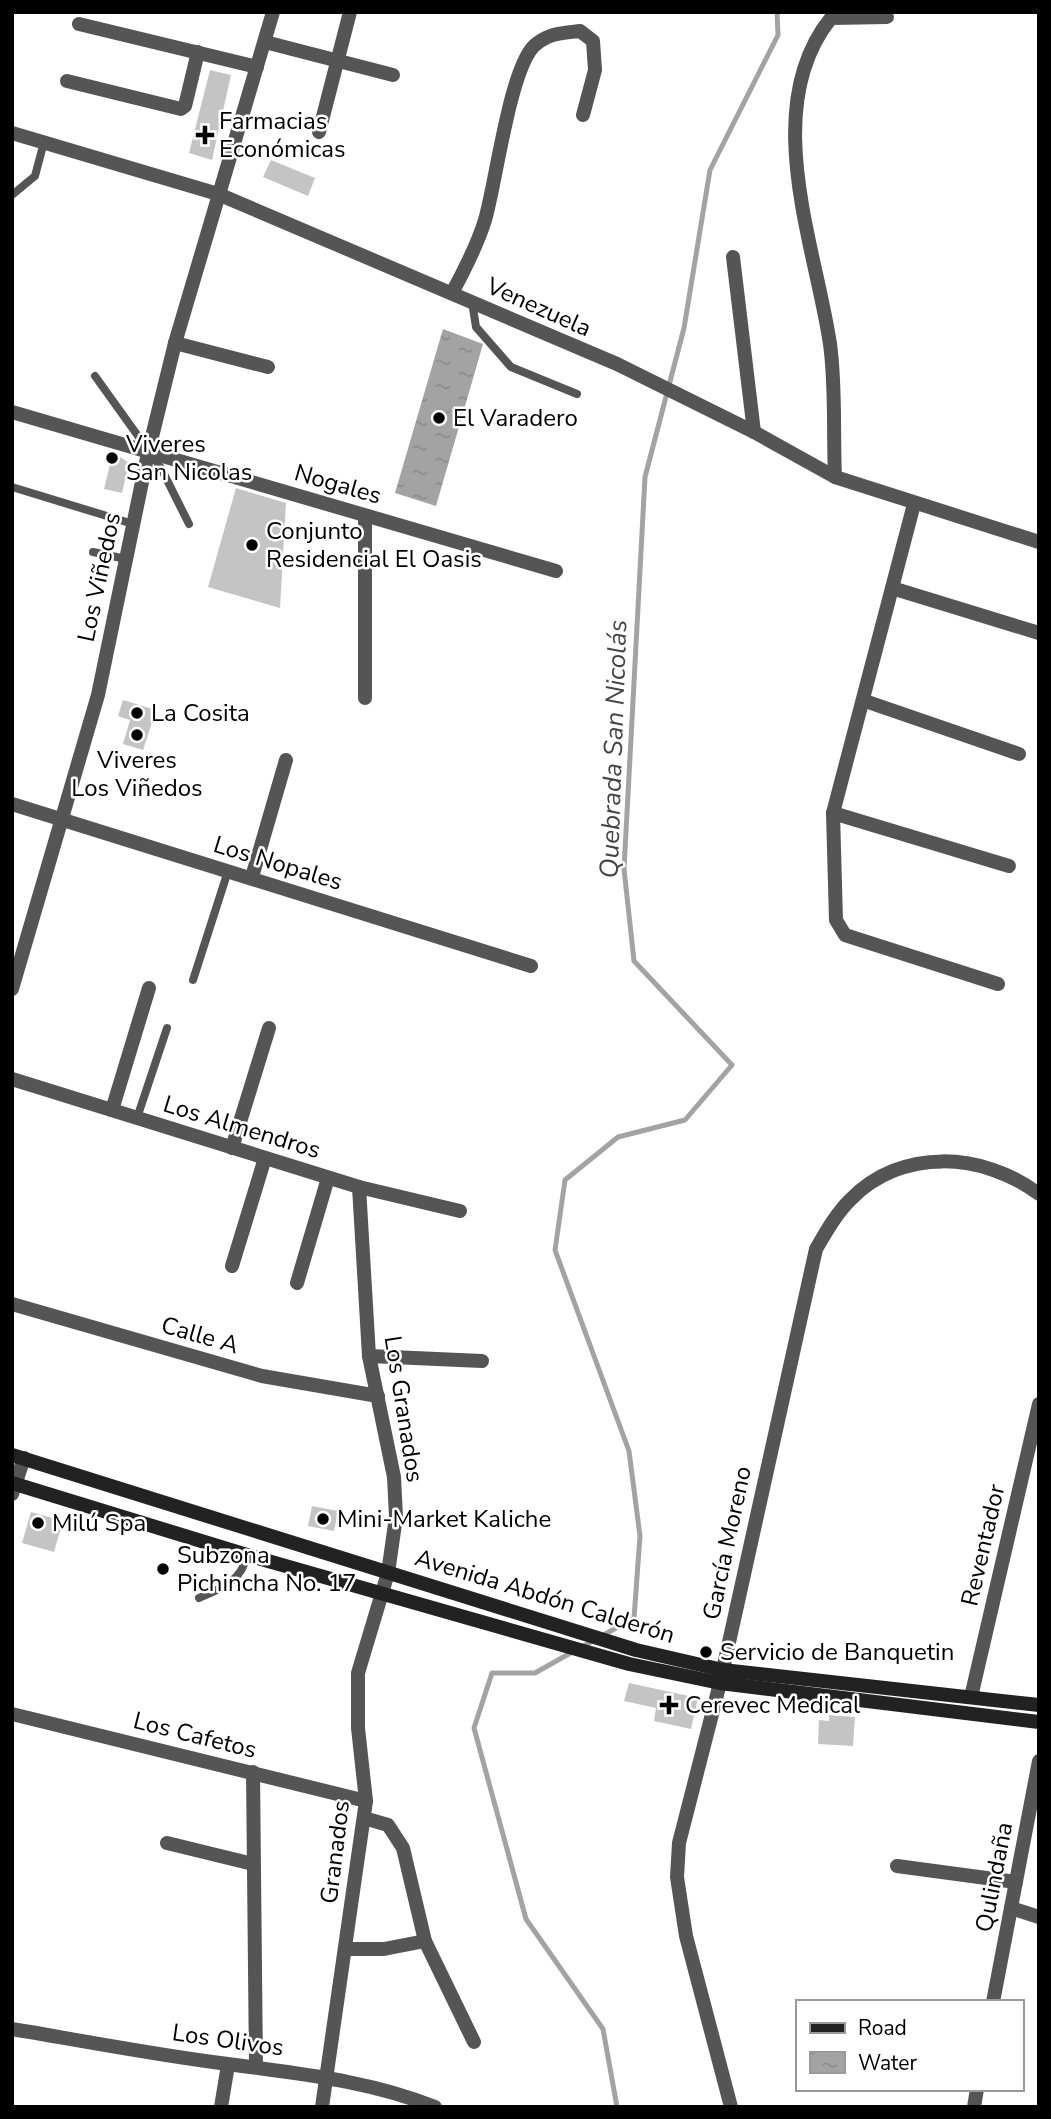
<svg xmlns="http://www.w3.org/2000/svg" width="1051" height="2119" viewBox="0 0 1051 2119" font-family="'Nunito Sans',sans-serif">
	<defs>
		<pattern id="water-ripples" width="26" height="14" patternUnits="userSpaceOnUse" patternTransform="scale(1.75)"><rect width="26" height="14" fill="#a3a3a3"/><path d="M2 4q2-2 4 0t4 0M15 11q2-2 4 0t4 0" fill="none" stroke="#8b8b8b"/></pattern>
	</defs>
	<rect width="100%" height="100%" fill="#fff"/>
	<!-- water -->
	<path fill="url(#water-ripples)" d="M443 329 483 344 436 506 395 493Z"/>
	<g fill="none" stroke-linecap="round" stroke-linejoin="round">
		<!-- stream -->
		<g stroke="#a3a3a3" stroke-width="5">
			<path d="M582 1647 634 1618 640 1536 629 1451 555 1250 565 1180 618 1137 685 1120 732 1065 634 961 624 869 645 477 684 328 710 170 778 35 777 12"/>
			<path d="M574 1651 535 1673H492L474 1728 526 1919 603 2029 617 2107"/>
		</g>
	</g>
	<!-- building -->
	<g fill="#c4c4c4">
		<path d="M210 70 231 75 212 160 189 153Z"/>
		<path d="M271 160 315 178 308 196 263 177Z"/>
		<path d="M113 452 129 463 122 493 104 489Z"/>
		<path d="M236 488 286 503 280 608 208 587Z"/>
		<path d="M123 700 156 710 143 750 123 744 130 720 118 716Z"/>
		<path d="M312 1506 338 1511 334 1531 308 1526Z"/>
		<path d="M31 1512 63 1521 54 1552 22 1543Z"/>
		<path d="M629 1683 698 1698 691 1729 654 1721 656 1708 624 1701Z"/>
		<path d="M829 1715 855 1717 853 1746 818 1744 819 1720 829 1721Z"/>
	</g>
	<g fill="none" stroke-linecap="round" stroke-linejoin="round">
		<!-- service -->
		<g stroke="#555" stroke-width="8">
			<path d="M12 195 35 176 44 142"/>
			<path d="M472 302 476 327 511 367 577 394"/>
			<path d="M95 376 161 468 189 524"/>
			<path d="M12 487 133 524"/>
			<path d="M93 552 126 559"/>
			<path d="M193 980 228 871"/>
			<path d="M137 1118 167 1028"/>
			<path d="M199 1598C222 1588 242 1581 247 1555"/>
		</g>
		<!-- minor -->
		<g stroke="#555" stroke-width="14">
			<path d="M79 24 257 67"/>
			<path d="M265 42 393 75"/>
			<path d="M67 81 181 109 185 106 198 52"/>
			<path d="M319 132 350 12"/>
			<path d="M12 133 218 194 617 364 754 432 835 477 1039 542"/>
			<path d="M733 257 754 432"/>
			<path d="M452 293C465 269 477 246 485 220 496 183 510 67 535 45 549 33 562 33 580 31L593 41 595 70 583 115"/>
			<path d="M175 343 268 367"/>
			<path d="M12 412 556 571"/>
			<path d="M835 477C833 434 836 387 830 344 815 244 759 107 831 18L887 17"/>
			<path d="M914 504 833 813 836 920 845 935 998 984"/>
			<path d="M365 516V698"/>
			<path d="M892 588 1039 633"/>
			<path d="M865 701 1019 754"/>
			<path d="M12 804 531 966"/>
			<path d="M833 813 1009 866"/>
			<path d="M252 877 286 760"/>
			<path d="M12 989 98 695 148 453 175 343 273 12"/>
			<path d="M12 1079 359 1187 460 1211"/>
			<path d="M112 1110 149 988"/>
			<path d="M232 1148 269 1028"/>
			<path d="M232 1266 265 1158"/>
			<path d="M297 1283 328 1178"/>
			<path d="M12 1304 262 1376 378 1396"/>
			<path d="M369 1356 482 1361"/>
			<path d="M12 1494 24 1458"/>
			<path d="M971 1697 1039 1404"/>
			<path d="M12 1714 366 1801"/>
			<path d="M253 1772 256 2067"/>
			<path d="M364 1818 388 1825 403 1848 425 1941 474 2042"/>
			<path d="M167 1843 253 1864"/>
			<path d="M897 1866 1016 1882"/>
			<path d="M1011 1908 1039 1917"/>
			<path d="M345 1949H384L425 1941"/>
			<path d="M993 2002 1039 1761"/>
			<path d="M12 2029C84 2041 156 2055 228 2064 299 2074 368 2080 435 2107"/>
			<path d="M221 2107 228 2065"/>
			<path d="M322 2107 366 1801 358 1728V1673L388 1573 396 1517 394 1477 369 1356 359 1187"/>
			<path d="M731 2107 686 1936 677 1877 679 1843 720 1683 816 1249C826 1232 836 1214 850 1200 901 1147 983 1152 1039 1194"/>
			<path d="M974 2107 977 2089"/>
		</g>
		<!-- secondary -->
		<g stroke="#222" stroke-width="14">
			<path d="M12 1455 636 1650 723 1670 1039 1705"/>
			<path d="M12 1483 247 1555 629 1664 720 1683 1039 1722"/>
		</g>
	</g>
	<!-- markers -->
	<g fill="#000" stroke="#fff" stroke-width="2.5">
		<path d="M201.5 124.5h7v7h7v7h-7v7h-7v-7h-7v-7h7z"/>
		<circle cx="439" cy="418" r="7"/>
		<circle cx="112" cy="458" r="7"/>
		<circle cx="252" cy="545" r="7"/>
		<circle cx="137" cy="713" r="7"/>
		<circle cx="137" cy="735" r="7"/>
		<circle cx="323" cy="1519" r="7"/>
		<circle cx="38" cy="1523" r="7"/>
		<circle cx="163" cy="1569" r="7"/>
		<circle cx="706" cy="1652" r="7"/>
		<path d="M665.5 1694.5h7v7h7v7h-7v7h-7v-7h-7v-7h7z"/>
	</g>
	<g text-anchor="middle" stroke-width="5" stroke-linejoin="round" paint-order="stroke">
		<!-- poi labels -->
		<g font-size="24" fill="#000" stroke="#fff" text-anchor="start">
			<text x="219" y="129">Farmacias<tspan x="219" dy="28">Económicas</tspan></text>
			<text x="453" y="426">El Varadero</text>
			<text x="126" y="452">Viveres<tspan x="126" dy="28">San Nicolas</tspan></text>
			<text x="266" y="539">Conjunto<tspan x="266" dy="28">Residencial El Oasis</tspan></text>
			<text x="151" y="721">La Cosita</text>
			<text x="137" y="768" text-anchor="middle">Viveres<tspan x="137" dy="28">Los Viñedos</tspan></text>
			<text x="337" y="1527">Mini-Market Kaliche</text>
			<text x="52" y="1531">Milú Spa</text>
			<text x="177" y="1563">Subzona<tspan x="177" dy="28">Pichincha No. 17</tspan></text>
			<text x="720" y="1660">Servicio de Banquetin</text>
			<text x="685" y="1713">Cerevec Medical</text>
		</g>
		<!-- street labels -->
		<g font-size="24" fill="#000" stroke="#fff">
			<text transform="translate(539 307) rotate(24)" y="8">Venezuela</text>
			<text transform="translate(338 484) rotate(16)" y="8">Nogales</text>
			<text transform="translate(99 577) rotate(-78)" y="8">Los Viñedos</text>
			<text transform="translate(278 863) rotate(17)" y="8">Los Nopales</text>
			<text transform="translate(242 1127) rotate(17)" y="8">Los Almendros</text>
			<text transform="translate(200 1335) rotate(16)" y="8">Calle A</text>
			<text transform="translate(404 1409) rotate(81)" y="8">Los Granados</text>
			<text transform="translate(727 1543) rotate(-78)" y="8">García Moreno</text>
			<text transform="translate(983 1545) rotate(-77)" y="8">Reventador</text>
			<text transform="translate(545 1596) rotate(17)" y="8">Avenida Abdón Calderón</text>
			<text transform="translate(195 1735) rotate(14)" y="8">Los Cafetos</text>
			<text transform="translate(335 1852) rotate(-83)" y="8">Granados</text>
			<text transform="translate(994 1877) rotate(-79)" y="8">Qulindaña</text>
			<text transform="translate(228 2040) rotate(8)" y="8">Los Olivos</text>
		</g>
		<!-- water labels -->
		<g font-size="26" font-style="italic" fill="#444" stroke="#fff">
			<text transform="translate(613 749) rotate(-88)" y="9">Quebrada San Nicolás</text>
		</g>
	</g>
	<!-- border -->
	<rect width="1051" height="2119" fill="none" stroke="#000000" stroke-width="28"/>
	<!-- legend -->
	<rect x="796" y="2000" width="228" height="91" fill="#ffffff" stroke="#999999" stroke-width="2"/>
	<rect x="810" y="2023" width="35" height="10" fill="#222222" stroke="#999999" stroke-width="2"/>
	<text x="858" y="2035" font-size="21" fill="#000000">Road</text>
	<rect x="810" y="2052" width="35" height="21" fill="url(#water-ripples)" stroke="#999999" stroke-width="2"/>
	<text x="858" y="2070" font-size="21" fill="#000000">Water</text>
</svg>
